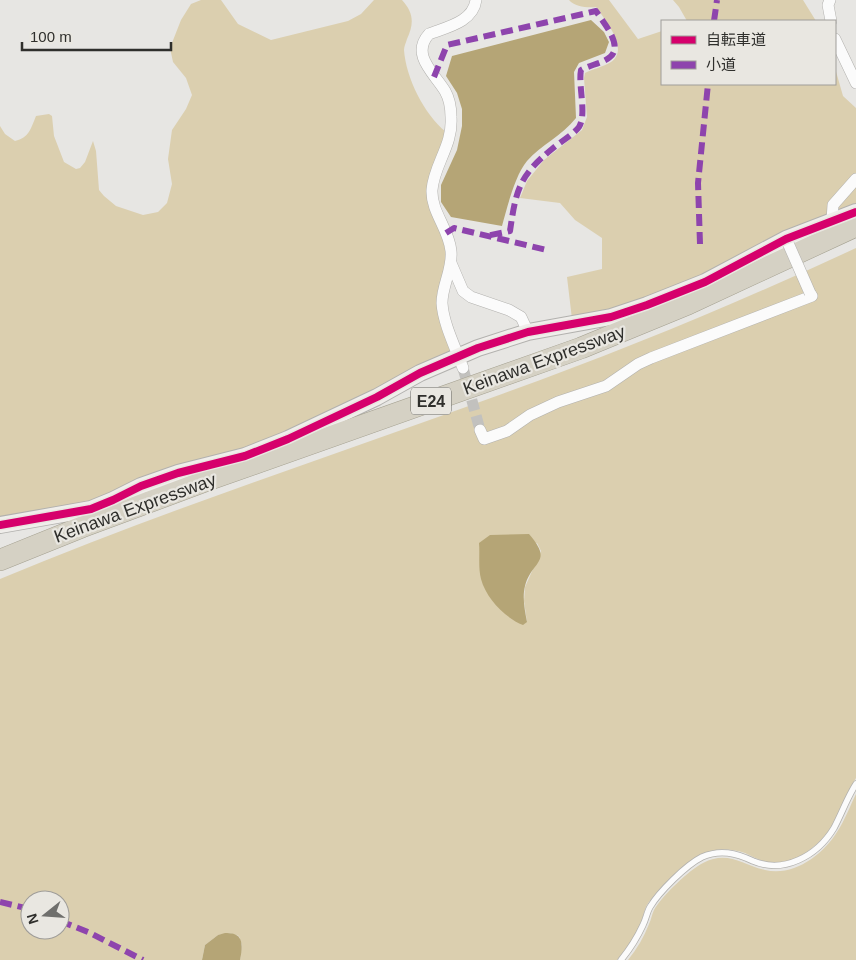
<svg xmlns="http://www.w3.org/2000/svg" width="856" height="960" viewBox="0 0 856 960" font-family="Helvetica,'Noto Sans JP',sans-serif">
	<rect width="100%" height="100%" fill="#e7e6e3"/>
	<!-- green -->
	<g fill="#dbcfaf" fill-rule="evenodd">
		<path d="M201 0H221L238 24 271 40 348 21 361 14 374 0H402C414 13 414 24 407 39 406 43 404 46 404 50 406 78 424 114 446 132L431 172 437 221 446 250 447 263 440 286 452 349 451 355 287 434 90 505 0 520V126L5 134 15 141C29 138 31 128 36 116L49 114 52 116 54 136 64 162 76 169 80 168 85 162 93 141 96 151 99 190 104 196 116 206 143 215 158 212 167 203 172 184 168 159 172 130 186 109 192 95 186 78 173 62 170 48 181 20 191 4Z"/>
		<path d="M569 0H609L638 39 662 31V84H835V68L843 96 856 108V207L703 278 646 301 572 319 567 277 602 269V238L575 220 560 203 520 198 527 181 544 160 582 130 587 117 584 78 585 73C593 69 603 67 611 62 630 49 605 20 596 7 588 8 575 7 569 0Z"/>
		<path d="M673 0H803L816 21H687L679 7Z"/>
		<path d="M856 248V778C844 797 838 822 823 838 809 853 787 867 766 862 758 860 752 856 745 853 731 848 714 848 700 855 687 861 652 894 646 907 644 912 643 917 641 922 635 936 627 948 617 960H240L242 945 239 936 230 933 218 935 205 945 202 960H0V579C165 510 335 455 502 394 622 351 740 302 856 248ZM537 543 541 551 525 587 524 601 527 622 481 578ZM30 900H60V930H30Z"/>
		<path d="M856 794V960H628C637 949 644 937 649 924 651 920 652 914 654 910 662 896 689 870 703 863 728 850 742 865 765 870 793 877 823 855 837 832 845 820 850 806 856 794Z"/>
	</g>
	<!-- water -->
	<g fill="#b5a576">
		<path d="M591 20 604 32 609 42 605 53 579 63 574 72 576 118C562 136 541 145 527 161 515 175 507 208 502 226L451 217 441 202V185L457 150 462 126V109L457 93 446 76 452 56Z"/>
		<path d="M529 534C554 563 532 560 525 586 522 598 525 611 527 622L523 625C505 618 486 598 481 579 478 568 480 554 479 543L490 535Z"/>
		<path d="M225 933C244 932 243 945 240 960H202L205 945 218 935Z"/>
	</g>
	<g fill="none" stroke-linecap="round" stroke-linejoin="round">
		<!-- street-tunnel -->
		<path stroke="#c2c1be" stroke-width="11" stroke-dasharray="11 5.5" stroke-linecap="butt" d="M463 368 480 430"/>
		<defs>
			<path id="lane" d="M621 960C630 949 637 938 643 925 646 919 647 912 650 907 659 892 686 865 702 857 720 849 736 853 753 861 784 874 817 856 834 828 842 813 847 798 856 784"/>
			<g id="street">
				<path d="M830 0 828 5 831 21"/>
				<path d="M835 39 856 83"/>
				<path d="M832 220 833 205 856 179"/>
				<path d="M451 263 463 291 471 297 509 310 521 317 528 332"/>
				<path d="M463 368C456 349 443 323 442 303 442 285 453 269 451 251 449 229 431 212 432 190 434 164 453 146 451 117 451 109 449 98 445 91 435 74 410 55 429 34 447 27 473 22 476 0"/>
				<path d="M480 430 484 439 507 431 530 415 558 402 606 386 638 364 651 358 812 296 810 293"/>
			</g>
			<path id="secondary" d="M0 525 91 509 113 500 141 486 178 473 245 456 288 439 377 397 420 373 478 348 528 332 611 317 647 305 705 282 786 239 856 212"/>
			<path id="highway" d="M0 560 82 527 211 479 581 348 688 304 856 226"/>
		</defs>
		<!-- lane casing -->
		<use href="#lane" stroke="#b2b1ae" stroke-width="7"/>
		<!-- street casing -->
		<use href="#street" stroke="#b2b1ae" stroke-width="12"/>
		<!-- secondary casing -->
		<use href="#secondary" stroke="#b2b1ae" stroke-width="18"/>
		<!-- highway casing -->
		<use href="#highway" stroke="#a4a090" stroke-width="22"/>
		<!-- lane -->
		<use href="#lane" stroke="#fbfbfb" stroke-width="5.5"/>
		<!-- street -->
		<use href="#street" stroke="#fbfbfb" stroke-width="11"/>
		<!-- secondary -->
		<use href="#secondary" stroke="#f0eeeb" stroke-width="16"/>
		<!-- highway -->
		<use href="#highway" stroke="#d5d1c4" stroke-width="21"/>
		<defs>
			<path id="street-bridge" d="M788 243 810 293"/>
		</defs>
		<!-- street-bridge casing -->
		<use href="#street-bridge" stroke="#b2b1ae" stroke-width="12" stroke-linecap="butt"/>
		<!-- street-bridge -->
		<use href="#street-bridge" stroke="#fbfbfb" stroke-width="11"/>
		<!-- quiet -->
		<g stroke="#8e44ad" stroke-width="6" stroke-dasharray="12 6" stroke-linecap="butt">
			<path d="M714 21 717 0"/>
			<path d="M434 77 447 45 596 11C603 22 624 46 610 57 603 63 590 65 581 70 578 86 587 114 579 127 573 135 560 142 552 149 519 176 516 190 510 231L486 236"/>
			<path d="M446 233 454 228 547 250"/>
			<path d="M700 244 698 183 708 84"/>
			<path d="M0 902 30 909"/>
			<path d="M60 921 88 932 143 960"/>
		</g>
		<defs>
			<path id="cycleway" d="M0 525 91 509 113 500 141 486 178 473 245 456 288 439 377 397 420 373 478 348 528 332 611 317 647 305 705 282 786 239 856 212"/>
		</defs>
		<!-- cycleway casing -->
		<use href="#cycleway" stroke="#e9e7e1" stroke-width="11"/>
		<!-- cycleway -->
		<use href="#cycleway" stroke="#d6006c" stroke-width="8"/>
	</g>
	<g text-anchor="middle" stroke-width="4.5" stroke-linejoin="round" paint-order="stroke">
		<!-- shield labels -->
		<rect fill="#e9e7e1" stroke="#676662" stroke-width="1" x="411" y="387.5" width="40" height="27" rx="4"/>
		<g font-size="16" font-weight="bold" fill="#2f2f2c">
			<text x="431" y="407">E24</text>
		</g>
		<!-- street labels -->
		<g font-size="18" fill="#2f2f2c" stroke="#e9e7e1">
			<text transform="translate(544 360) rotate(-20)" y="6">Keinawa Expressway</text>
			<text transform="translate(135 508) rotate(-20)" y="6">Keinawa Expressway</text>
		</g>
	</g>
	<!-- legend -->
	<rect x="661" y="20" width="175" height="65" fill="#e9e7e1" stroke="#9f9d99"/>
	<rect x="671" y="36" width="25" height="8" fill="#d6006c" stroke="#9f9d99"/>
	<text x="706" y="45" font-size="15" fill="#2f2f2c">自転車道</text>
	<rect x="671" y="61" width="25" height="8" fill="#8e44ad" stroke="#9f9d99"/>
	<text x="706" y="70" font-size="15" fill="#2f2f2c">小道</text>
	<!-- north arrow -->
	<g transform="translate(45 915) rotate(253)"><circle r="24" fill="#e9e7e1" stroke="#9f9d99"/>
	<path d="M0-4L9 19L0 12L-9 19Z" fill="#6f6f6c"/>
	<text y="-8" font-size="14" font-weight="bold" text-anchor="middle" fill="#2f2f2c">N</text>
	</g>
	<!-- scale -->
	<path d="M22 42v8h149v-8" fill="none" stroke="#2f2f2c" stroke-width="2.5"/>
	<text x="30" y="42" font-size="15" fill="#2f2f2c" stroke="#e9e7e1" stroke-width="4" paint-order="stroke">100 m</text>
</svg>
